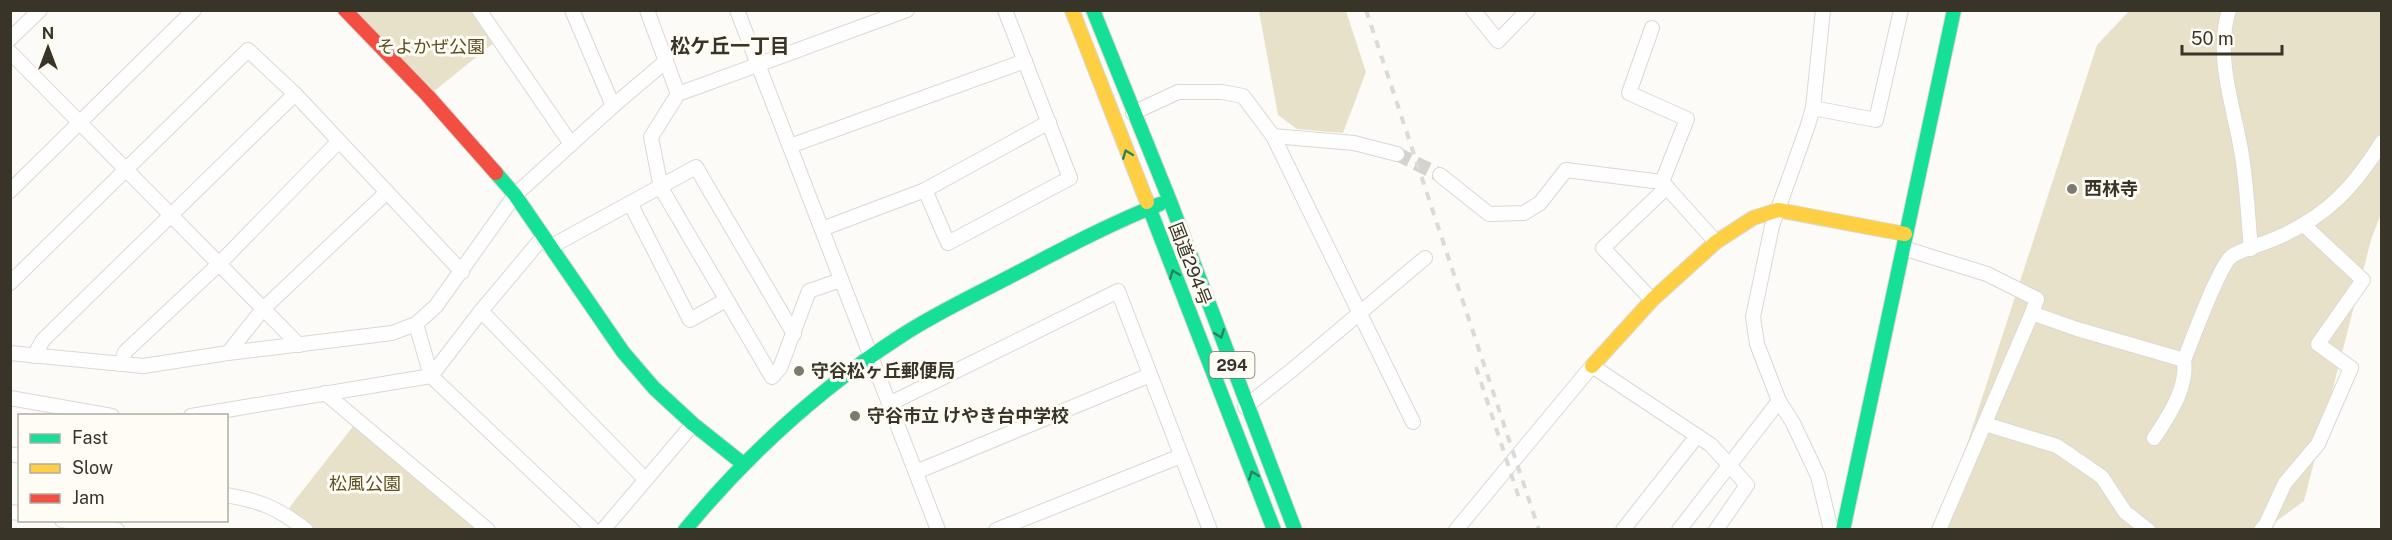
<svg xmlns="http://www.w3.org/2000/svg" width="2392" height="540" viewBox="0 0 2392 540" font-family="'Public Sans','Noto Sans JP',sans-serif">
	<rect width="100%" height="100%" fill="#fcfbf7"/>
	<!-- green -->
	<g fill="#e8e1ca">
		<path d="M345 11H479L500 38 428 96Z"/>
		<path d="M1259 11H1346L1366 72 1343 133 1297 129 1278 115Z"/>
		<path d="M2129 11H2381V214L2371 240 2304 501 2266 529 1939 530 2097 45Z"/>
		<path d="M358 420 488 529H306L286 514 292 504Z"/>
	</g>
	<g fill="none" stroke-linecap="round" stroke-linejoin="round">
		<!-- street-tunnel -->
		<path stroke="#d5d3ce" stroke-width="14" stroke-dasharray="14 7" stroke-linecap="butt" d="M1397 154 1440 175"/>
		<defs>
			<g id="street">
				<path d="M479 10 571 144"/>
				<path d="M572 10 613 106"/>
				<path d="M647 10 678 94"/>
				<path d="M737 10 938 530"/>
				<path d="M1473 10 1498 41 1528 10"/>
				<path d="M1823 10 1813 108 1807 128 1772 226 1753 317 1757 344 1779 401 1793 423 1818 476 1831 530"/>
				<path d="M2229 10C2214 58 2235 109 2242 156 2247 187 2248 218 2251 249"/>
				<path d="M1652 28 1629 93 1687 119 1662 182 1716 242"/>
				<path d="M10 39 40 10"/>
				<path d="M10 52 299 345"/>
				<path d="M1813 108 1876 120 1901 10"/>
				<path d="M1133 113 1178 92H1222L1243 96 1273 136 1413 422"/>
				<path d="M1273 136 1354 143 1397 154"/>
				<path d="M790 146 1025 61"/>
				<path d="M1440 175 1489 214 1524 213 1540 203 1566 170 1662 182"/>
				<path d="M925 190 948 243 1070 178 1005 10"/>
				<path d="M10 191 194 10"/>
				<path d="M630 203 690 320 726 300"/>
				<path d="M822 229 925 190 1049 122"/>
				<path d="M550 247 696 167 794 334"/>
				<path d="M1903 248 1987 274 2037 299 2032 313 2077 329 2184 360C2192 341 2219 265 2232 256 2242 249 2267 243 2279 237 2328 215 2354 187 2382 142"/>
				<path d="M841 280 809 291 780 368 772 377 661 188 651 137 678 94 907 10"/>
				<path d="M10 283 248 50 295 94 462 272"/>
				<path d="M1652 300 1603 248 1667 187"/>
				<path d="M481 311 645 479"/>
				<path d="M416 324 431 376 594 530"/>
				<path d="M10 353 143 366 228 353 392 333 416 324 436 306 515 195 613 106 666 61"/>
				<path d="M228 353 263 309 387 192"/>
				<path d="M34 356 43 340 295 94"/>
				<path d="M121 364 125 352 219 264 339 141"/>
				<path d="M325 393 488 530"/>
				<path d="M10 398 112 416"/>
				<path d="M889 404 1118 291 1210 530"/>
				<path d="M1245 407 1292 370 1425 258"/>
				<path d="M191 416 431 376 481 311 543 237"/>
				<path d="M1985 424 2057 446 2102 477 2125 512 2148 530"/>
				<path d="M2154 438C2169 416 2188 387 2184 360"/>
				<path d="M10 454 20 456"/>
				<path d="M916 472 1150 375"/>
				<path d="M226 495C261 501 278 508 306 530"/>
				<path d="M10 512 20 513"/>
				<path d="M62 520 117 530"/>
				<path d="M603 530 693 424"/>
				<path d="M996 530 1181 456"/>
				<path d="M1456 530 1592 366 1711 445 1747 485 1716 530"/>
				<path d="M1623 530 1697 436"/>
				<path d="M1679 530 1779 401"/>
				<path d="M1939 530 2032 313"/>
				<path d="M2261 530 2266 524 2285 483 2318 444 2351 368 2318 344 2363 280 2305 226"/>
			</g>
			<g id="fast">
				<path d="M1093 10 1170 201 1295 530"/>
				<path d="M496 173 515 195 623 352 654 388 693 424 742 463"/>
				<path d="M1147 202 1274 530"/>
				<path d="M685 530C747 455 819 389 901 336 936 313 975 295 1013 275 1061 250 1109 224 1160 204"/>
				<path d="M1843 530 1954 10"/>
			</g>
			<g id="slow">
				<path d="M1072 10 1147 202"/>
				<path d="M1592 366 1652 300 1716 242 1753 218 1778 210 1905 234"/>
			</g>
			<path id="jam" d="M345 10 428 96 496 173"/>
		</defs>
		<!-- street casing -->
		<use href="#street" stroke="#dbd8d1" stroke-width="16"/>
		<!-- fast casing -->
		<use href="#fast" stroke="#dbd8d1" stroke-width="16"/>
		<!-- slow casing -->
		<use href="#slow" stroke="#dbd8d1" stroke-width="16"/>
		<!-- jam casing -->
		<use href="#jam" stroke="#dbd8d1" stroke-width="16"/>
		<!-- street -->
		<use href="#street" stroke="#fffefe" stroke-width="14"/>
		<!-- fast -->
		<use href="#fast" stroke="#16e098" stroke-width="14"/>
		<!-- slow -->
		<use href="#slow" stroke="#ffcf43" stroke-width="14"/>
		<!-- jam -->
		<use href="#jam" stroke="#f24e42" stroke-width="14"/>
		<!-- rail -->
		<g stroke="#dbdad8" stroke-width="4" stroke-dasharray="8 8" stroke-linecap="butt">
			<path d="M1366 10 1539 530"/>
			<path d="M1476 367 1519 498"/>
		</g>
	</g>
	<!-- one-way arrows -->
	<defs><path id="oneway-chevron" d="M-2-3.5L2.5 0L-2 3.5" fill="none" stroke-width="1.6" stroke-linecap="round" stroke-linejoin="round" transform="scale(1.5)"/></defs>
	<g stroke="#29825a">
		<use href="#oneway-chevron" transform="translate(1127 154) rotate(-111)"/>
		<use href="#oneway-chevron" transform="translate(1174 274) rotate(-111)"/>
		<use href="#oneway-chevron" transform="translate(1220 334) rotate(69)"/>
		<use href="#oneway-chevron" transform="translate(1253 475) rotate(-111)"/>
	</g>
	<!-- markers -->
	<g fill="#7d7a70" stroke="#fefcf5" stroke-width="2">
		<circle cx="2072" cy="189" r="6"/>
		<circle cx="799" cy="371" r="6"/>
		<circle cx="855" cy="416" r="6"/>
	</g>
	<g text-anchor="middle" stroke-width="6" stroke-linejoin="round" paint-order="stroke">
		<!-- shield labels -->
		<rect fill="#fefcf5" stroke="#737166" stroke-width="1.5" x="1209.5" y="352" width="45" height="26" rx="4.5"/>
		<g font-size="16" font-weight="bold" fill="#383528">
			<text x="1232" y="371">294</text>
		</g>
		<!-- park labels -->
		<g font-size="18" fill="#5c4f20" stroke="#fefcf5">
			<text x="431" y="53">そよかぜ公園</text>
			<text x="365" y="490">松風公園</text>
		</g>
		<!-- poi labels -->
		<g font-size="18" font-weight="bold" fill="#383528" stroke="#fefcf5" text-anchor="start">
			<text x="2084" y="195">西林寺</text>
			<text x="811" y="377">守谷松ヶ丘郵便局</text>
			<text x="867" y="422">守谷市立 けやき台中学校</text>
		</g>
		<!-- street labels -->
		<g font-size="18" fill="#383528" stroke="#fefcf5">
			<text transform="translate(1190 264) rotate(69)" y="6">国道294号</text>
		</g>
		<!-- neighbourhood labels -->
		<g font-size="20" font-weight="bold" fill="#383528" stroke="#fefcf5">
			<text x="730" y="53">松ケ丘一丁目</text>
		</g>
	</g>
	<!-- border -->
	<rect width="2392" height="540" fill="none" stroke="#383528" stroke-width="24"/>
	<!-- legend -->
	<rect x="18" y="414" width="210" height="108" fill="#fefcf5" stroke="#afaca3" stroke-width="1.5"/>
	<rect x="30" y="434" width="30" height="9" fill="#16e098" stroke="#afaca3" stroke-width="1.5"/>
	<text x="72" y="444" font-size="18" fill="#383528">Fast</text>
	<rect x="30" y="464" width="30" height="9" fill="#ffcf43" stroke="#afaca3" stroke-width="1.5"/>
	<text x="72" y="474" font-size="18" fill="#383528">Slow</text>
	<rect x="30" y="494" width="30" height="9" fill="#f24e42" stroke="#afaca3" stroke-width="1.5"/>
	<text x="72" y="504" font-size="18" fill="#383528">Jam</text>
	<!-- north arrow -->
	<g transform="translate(48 48)" stroke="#fefcf5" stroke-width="4.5" paint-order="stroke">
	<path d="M0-4.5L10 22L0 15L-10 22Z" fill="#383528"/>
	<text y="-9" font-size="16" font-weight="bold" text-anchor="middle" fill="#383528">N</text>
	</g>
	<!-- scale -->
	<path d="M2182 45v9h100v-9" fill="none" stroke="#383528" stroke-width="3"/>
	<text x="2191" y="45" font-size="18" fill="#383528" stroke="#fefcf5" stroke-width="4.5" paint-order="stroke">50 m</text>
</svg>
